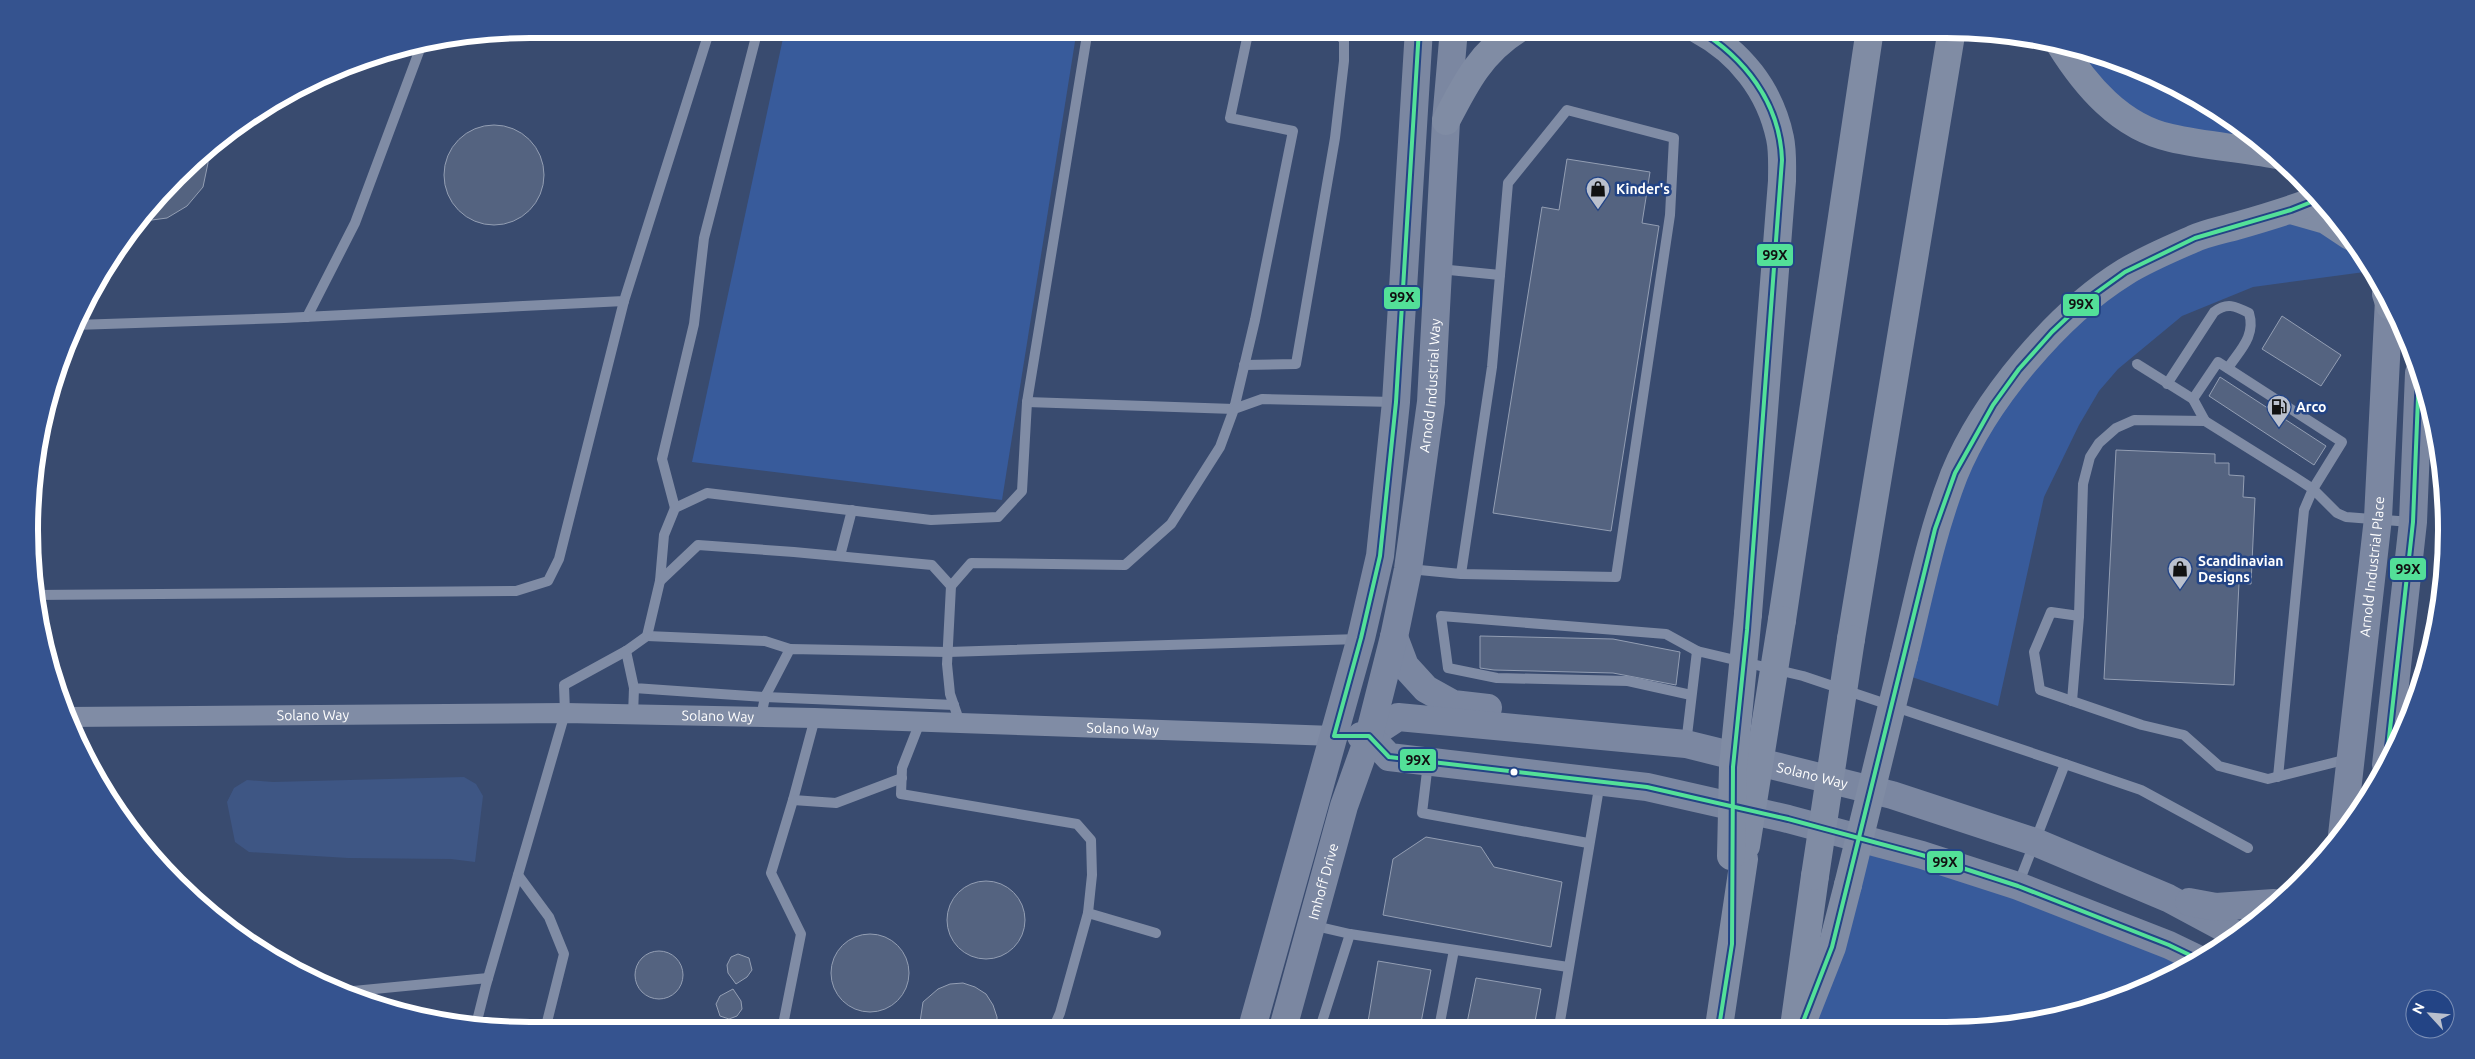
<svg xmlns="http://www.w3.org/2000/svg" width="2475" height="1059" viewBox="0 0 2475 1059" font-family="Ubuntu,sans-serif">
	<rect width="100%" height="100%" fill="#394b6f"/>
	<!-- green -->
	<g fill="#385b9b">
		<path d="M785 29H1077L1002 500 692 462Z"/>
		<path d="M2059 43 2107 55 2196 96 2252 136 2238 147 2145 129Z"/>
		<path d="M2291 210 2350 236 2372 271 2253 287 2182 316 2118 369 2099 391 2079 425 2044 497 1998 706 1900 673 1955 473 2086 300Z"/>
		<path d="M1860 834 2196 958 2137 992 2011 1026 1801 1027Z"/>
	</g>
	<!-- water -->
	<path fill="#3e5684" d="M464 777 476 784 483 796 475 862 451 859 348 858 249 852 235 842 227 802 234 788 247 780 273 782Z"/>
	<!-- building -->
	<g fill="#546380" stroke="#939eb3">
		<circle cx="494" cy="175" r="50"/>
		<path d="M206 148 208 163 203 187 187 206 167 218 137 222 153 200Z"/>
		<path d="M1567 159 1650 172 1642 223 1659 226 1611 531 1493 513 1542 207 1559 210Z"/>
		<path d="M2282 316 2341 355 2321 386 2262 349Z"/>
		<path d="M2220 377 2326 446 2314 465 2209 396Z"/>
		<path d="M2116 450 2215 454V463H2229V475L2244 476 2243 497 2255 498 2251 584 2239 583 2234 685 2104 679Z"/>
		<path d="M1480 636 1613 639 1680 652 1676 685 1613 673 1494 670 1480 668Z"/>
		<path d="M1426 837 1481 847 1494 867 1562 882 1551 947 1383 915 1393 859Z"/>
		<circle cx="986" cy="920" r="39"/>
		<circle cx="870" cy="973" r="39"/>
		<circle cx="659" cy="975" r="24"/>
		<path d="M738 954 749 958 752 970 747 977 736 984 728 973 727 965 731 957Z"/>
		<path d="M1378 961 1431 970 1420 1028H1367Z"/>
		<path d="M1476 978 1541 989 1534 1027 1466 1028Z"/>
		<path d="M963 983 975 987 986 994 993 1005 997 1017V1029H921L920 1022 923 1002 938 989 950 984Z"/>
		<path d="M733 989 741 1001 742 1009 737 1016 729 1019 720 1016 716 1004 720 996Z"/>
	</g>
	<g fill="none" stroke-linecap="round" stroke-linejoin="round">
		<!-- lane -->
		<g stroke="#808ca5" stroke-width="10">
			<path d="M1439 269 1500 275"/>
			<path d="M307 317 355 223 423 41"/>
			<path d="M75 325 284 318 624 301 710 29"/>
			<path d="M2137 364 2193 399"/>
			<path d="M1244 365 1296 364 1335 138 1344 61V40L1333 29"/>
			<path d="M2167 384 2214 312C2227 302 2235 306 2249 313 2256 336 2240 350 2228 368"/>
			<path d="M1027 402 1234 409 1255 320 1293 131 1230 118 1249 29"/>
			<path d="M2205 421 2193 399 2218 362 2342 442 2313 489 2304 510 2278 777"/>
			<path d="M675 508 662 459 694 324 704 238 758 29"/>
			<path d="M840 556 852 510"/>
			<path d="M1409 569 1461 574 1492 367 1508 183 1567 110 1674 138 1670 215 1616 577 1461 574"/>
			<path d="M660 581 664 535 675 508 707 493 931 520 998 517 1022 491 1027 402 1088 29"/>
			<path d="M33 595 516 591 548 581 559 559 624 301"/>
			<path d="M647 636 765 641 790 649"/>
			<path d="M626 651 634 688 765 697 790 649 948 652 1359 639"/>
			<path d="M1691 695 1628 681 1497 678 1448 668 1441 616 1666 634 1697 651"/>
			<path d="M2072 701 2079 616"/>
			<path d="M633 715 634 688"/>
			<path d="M761 717 765 697 954 705"/>
			<path d="M815 718 793 800 836 803 902 778"/>
			<path d="M920 722 902 768 901 794 1077 824 1091 840 1092 875 1088 913 1156 933"/>
			<path d="M960 723 950 694 947 664 951 586 971 563 1125 565 1171 524 1220 447 1234 409 1262 399 1394 402"/>
			<path d="M1686 744 1697 651 1803 676 2065 764"/>
			<path d="M2348 759 2268 779 2219 766 2184 735 2142 725 2040 690 2034 652 2051 612 2079 616 2083 484 2090 457 2099 443 2116 428 2134 420 2205 421 2293 476 2313 489 2337 513 2346 517 2411 522"/>
			<path d="M1428 763 1422 813 1588 843"/>
			<path d="M518 875 549 917 564 954 545 1030"/>
			<path d="M2018 885 2065 764 2141 790 2248 848"/>
			<path d="M1311 925 1350 934 1568 967"/>
			<path d="M343 992 488 978"/>
			<path d="M476 1025 486 985 565 713 564 685 626 651 647 636 660 581 698 545 794 552 932 565 951 586"/>
			<path d="M1559 1027 1600 782"/>
			<path d="M1320 1028 1350 934"/>
			<path d="M1439 1028 1454 950"/>
			<path d="M1053 1029 1060 1013 1088 913"/>
			<path d="M782 1030 801 934 771 873 793 800"/>
		</g>
		<!-- street -->
		<path stroke="#808ca5" stroke-width="20" id="s1" d="M67 717 565 713 815 718 1334 736"/>
		<!-- secondary -->
		<g stroke="#7b87a1" stroke-width="28">
			<path d="M1394 637 1405 666 1426 689 1453 704 1488 708"/>
			<path id="s2" d="M1361 736H1369L1398 717 1686 744 1892 795 2035 842 2168 898 2237 935"/>
			<path d="M1369 736 1389 757 1647 787 1788 819 1922 855 2018 886 2169 945 2196 958"/>
			<path d="M2386 765 2413 522 2419 373"/>
			<path id="s3" d="M2342 835 2378 518 2389 299"/>
			<path d="M2189 902 2216 907 2274 903"/>
			<path d="M1252 1028 1361 638 1380 556 1396 402 1419 29"/>
			<path id="s4" d="M1283 1028 1344 806 1369 736 1394 637 1408 569 1431 402 1446 121 1454 29"/>
		</g>
		<!-- highway -->
		<g stroke="#808ca4" stroke-width="28">
			<path d="M1697 29C1740 52 1770 90 1780 138 1783 152 1782 167 1782 181L1748 614"/>
			<path d="M2059 43C2085 85 2120 127 2171 138 2206 146 2242 148 2277 155"/>
			<path d="M1446 121C1465 84 1481 52 1518 29"/>
			<path d="M2291 210 2326 220 2350 236"/>
			<path d="M2386 294 2390 306"/>
			<path d="M1782 620 1870 29"/>
			<path d="M1851 639 1952 29"/>
			<path d="M1904 657C1919 596 1931 534 1954 475 1984 401 2057 314 2125 272 2146 259 2170 249 2193 239 2206 233 2222 230 2236 226 2264 218 2292 210 2319 199"/>
			<path d="M1806 1013 1832 947 1848 885"/>
			<path d="M1719 1027 1744 859"/>
			<path d="M1794 1027 1815 876"/>
		</g>
		<!-- highway-bridge -->
		<g stroke="#808ca4" stroke-width="28">
			<path d="M1746 846 1782 620"/>
			<path d="M1731 856 1733 767 1748 614"/>
			<path d="M1815 876 1851 639"/>
			<path d="M1848 885 1904 657"/>
		</g>
		<defs>
			<g id="bus-1">
				<path d="M1419 29 1396 402 1380 556 1361 638 1334 736H1369L1389 757 1647 787 1788 819 1922 855 2018 886 2169 945 2196 958"/>
				<path d="M1697 29C1744 57 1780 102 1782 160L1747 630 1733 767 1732 944 1719 1027"/>
				<path d="M2386 765 2413 522 2419 373"/>
				<path d="M1801 1027 1832 947 1935 529 1955 473 1993 405 2019 369 2052 332 2086 300 2125 272 2195 238 2291 210 2319 199"/>
			</g>
		</defs>
		<!-- bus-1 casing -->
		<use href="#bus-1" stroke="#234485" stroke-width="8"/>
		<!-- bus-1 -->
		<use href="#bus-1" stroke="#53e098" stroke-width="4"/>
	</g>
	<!-- icons -->
	<defs>
		<symbol id="shop-pin" viewBox="-11 -11 22 30"><path d="M0 17L-7.5 6A9.5 9.5 0 1 1 7.5 6Z" fill="#bac0cd" stroke="#234485"/><path d="M-5-2.5h2.3a2.7 3.5 0 0 1 5.4 0H5L5.5 6h-11ZM-1.5-2.5h3a1.5 2.3 0 0 0-3 0Z" fill="#111"/></symbol>
		<symbol id="fuel-pin" viewBox="-11 -11 22 30"><path d="M0 17L-7.5 6A9.5 9.5 0 1 1 7.5 6Z" fill="#bac0cd" stroke="#234485"/><path d="M-5.5-6h7V0h2V4h1.3V-2.5L3-4.5l.8-.8L6-3V5H2.5V1h-1V6h-7ZM-4.2-4.7v3.2H.2V-4.7Z" fill="#111"/></symbol>
	</defs>
	<g fill-rule="evenodd">
		<use href="#shop-pin" x="1584" y="175" width="28" height="38"/>
		<use href="#fuel-pin" x="2265" y="393" width="28" height="38"/>
		<use href="#shop-pin" x="2166" y="555" width="28" height="38"/>
	</g>
	<!-- markers -->
	<circle fill="#fff" stroke="#234485" stroke-width="2" cx="1514" cy="772" r="4.5"/>
	<g text-anchor="middle" stroke-width="5" stroke-linejoin="round" paint-order="stroke">
		<!-- poi labels -->
		<g font-size="14" font-weight="bold" fill="#fff" stroke="#234485" text-anchor="start">
			<text x="1616" y="194">Kinder's</text>
			<text x="2296" y="412">Arco</text>
			<text x="2198" y="566">Scandinavian<tspan x="2198" dy="16">Designs</tspan></text>
		</g>
		<!-- street labels -->
		<g font-size="14" fill="#fff" stroke="#234485">
			<text dy="5" stroke="none"><textPath href="#s4" startOffset="661">Arnold Industrial Way</textPath></text>
			<text dy="5" stroke="none"><textPath href="#s3" startOffset="270">Arnold Industrial Place</textPath></text>
			<text dy="5" stroke="none"><textPath href="#s1" startOffset="246">Solano Way</textPath></text>
			<text dy="5" stroke="none"><textPath href="#s1" startOffset="651">Solano Way</textPath></text>
			<text dy="5" stroke="none"><textPath href="#s1" startOffset="1056">Solano Way</textPath></text>
			<text dy="5" stroke="none"><textPath href="#s2" startOffset="462">Solano Way</textPath></text>
			<text dy="5" stroke="none"><textPath href="#s4" startOffset="152">Imhoff Drive</textPath></text>
		</g>
	</g>
	<!-- crop -->
	<path d="M0 0H2475V1059H0ZM530 38H1946A492 492 0 0 1 2438 530V530A492 492 0 0 1 1946 1022H530A492 492 0 0 1 38 530V530A492 492 0 0 1 530 38Z" fill="#35538f" fill-rule="evenodd"/>
	<path fill="none" stroke="#fff" stroke-width="6" d="M530 38H1946A492 492 0 0 1 2438 530V530A492 492 0 0 1 1946 1022H530A492 492 0 0 1 38 530V530A492 492 0 0 1 530 38Z"/>
	<g stroke="#234485" stroke-width="2">
		<rect x="1756" y="243" width="38" height="24" rx="5" fill="#53e098"/>
		<rect x="1383" y="286" width="38" height="24" rx="5" fill="#53e098"/>
		<rect x="2062" y="293" width="38" height="24" rx="5" fill="#53e098"/>
		<rect x="2389" y="557" width="38" height="24" rx="5" fill="#53e098"/>
		<rect x="1399" y="748" width="38" height="24" rx="5" fill="#53e098"/>
		<rect x="1926" y="850" width="38" height="24" rx="5" fill="#53e098"/>
	</g>
	<g font-size="14" text-anchor="middle" font-weight="bold" fill="#111">
		<text x="1775" y="260">99X</text>
		<text x="1402" y="302">99X</text>
		<text x="2081" y="309">99X</text>
		<text x="2408" y="574">99X</text>
		<text x="1418" y="765">99X</text>
		<text x="1945" y="867">99X</text>
	</g>
	<!-- north arrow -->
	<g transform="translate(2430 1014) rotate(296)"><circle r="24" fill="#234485" stroke="#7b8fb6"/>
	<path d="M0-4L9 19L0 12L-9 19Z" fill="#bac0cd"/>
	<text y="-8" font-size="14" font-weight="bold" text-anchor="middle" fill="#ffffff">N</text>
	</g>
</svg>
